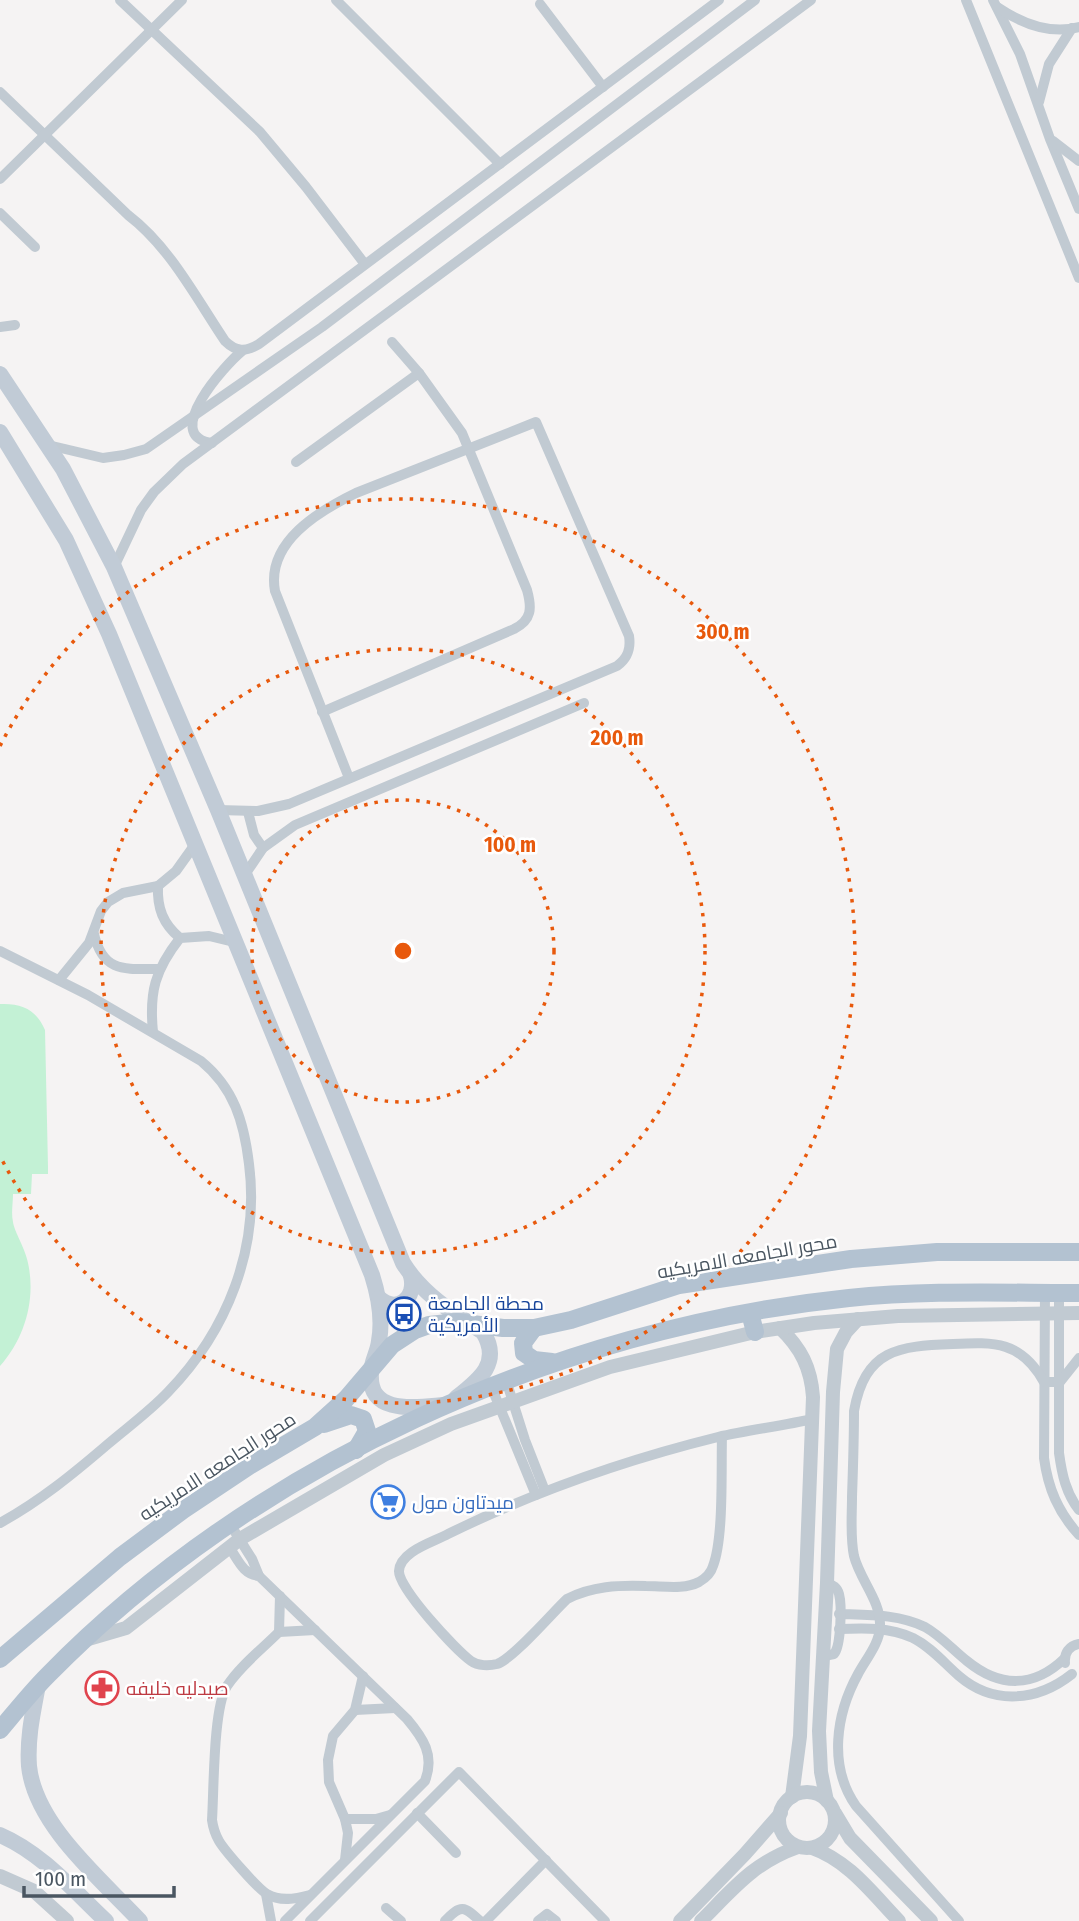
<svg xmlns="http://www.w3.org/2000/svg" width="1079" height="1921" viewBox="0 0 1079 1921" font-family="'Fira Sans Condensed',Cairo,sans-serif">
	<rect width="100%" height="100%" fill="#f5f3f3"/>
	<!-- green -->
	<path fill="#c3f1d5" d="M0 1004C21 1003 36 1009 45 1030L48 1167V1174H32L31 1194H13C13 1203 11 1213 13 1222 14 1231 26 1250 28 1263 36 1299 25 1338 0 1366Z"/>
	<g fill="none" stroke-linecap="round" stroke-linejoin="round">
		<!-- minor -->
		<g stroke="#c1cad2" stroke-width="10">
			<path d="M120 0 260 132 306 187 364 263"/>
			<path d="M336 0 500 164"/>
			<path d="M966 0 1079 278"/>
			<path d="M993 0 1020 54 1050 139 1079 209"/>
			<path d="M540 4 603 87"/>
			<path d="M997 7C1021 23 1050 35 1079 27"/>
			<path d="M0 92 128 215C170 247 196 298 225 341 236 352 246 352 259 344L719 0"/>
			<path d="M1039 102 1049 64 1072 28"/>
			<path d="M1053 141 1079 161"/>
			<path d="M0 179 182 0"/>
			<path d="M0 213 35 247"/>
			<path d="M0 327 15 325"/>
			<path d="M212 443C160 436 226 364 242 351"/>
			<path d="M48 445 103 458 124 455 146 449 322 327 755 0"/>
			<path d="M296 462 419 373"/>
			<path d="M114 567 141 510 154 492 183 464 811 0"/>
			<path d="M322 712 514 629C532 620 532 608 527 590L462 433 419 373 392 342"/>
			<path d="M218 810 258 811 289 804 617 666C628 658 631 649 629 636L536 422 356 493C319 511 266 542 275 591L349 778"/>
			<path d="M248 812 254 835 263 848"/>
			<path d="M244 876 263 848 295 825 584 703"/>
			<path d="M158 886C157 908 163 924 180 938"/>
			<path d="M94 934C103 973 125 969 159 969"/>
			<path d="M0 951 88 995 201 1061C234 1088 244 1122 249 1164 260 1249 227 1331 168 1392 150 1411 128 1427 108 1444 73 1474 40 1501 0 1523"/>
			<path d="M59 980 89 943 101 911 108 902 123 893 158 886 176 871 196 843"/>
			<path d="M153 1032C149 992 155 970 180 938L209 936 238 943"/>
			<path d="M1045 1293 1044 1458C1048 1488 1058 1512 1079 1535"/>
			<path d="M1059 1293V1453C1062 1475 1066 1493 1079 1510"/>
			<path d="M506 1380 525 1440 545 1491"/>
			<path d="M491 1386 536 1495"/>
			<path d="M722 1436C721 1469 724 1537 713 1566 711 1573 706 1578 699 1582 684 1590 663 1586 646 1586 619 1585 592 1586 567 1599 552 1613 513 1659 497 1664 489 1666 478 1666 471 1661 456 1650 398 1588 399 1571 400 1551 434 1542 448 1534 534 1492 625 1460 718 1437 749 1430 781 1426 813 1419"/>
			<path d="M230 1524 252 1559 259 1576"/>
			<path d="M229 1547C238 1559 242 1574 259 1576L407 1719C423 1738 435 1755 425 1781L285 1921"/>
			<path d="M839 1614C869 1615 898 1614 925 1627 941 1636 953 1650 967 1661 1000 1688 1034 1688 1065 1658"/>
			<path d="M839 1629C865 1628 889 1627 913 1638 931 1647 944 1663 959 1676 994 1706 1038 1701 1072 1674"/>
			<path d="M279 1632 280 1596"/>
			<path d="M824 1656 834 1654C841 1646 842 1605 839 1594 837 1587 833 1585 827 1583"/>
			<path d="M1065 1663C1064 1653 1069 1646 1079 1644"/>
			<path d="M355 1710 395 1708"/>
			<path d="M417 1813 456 1853"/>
			<path d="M345 1819H376L390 1815"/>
			<path d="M345 1860 348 1833 345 1819 329 1782 328 1760 333 1736 355 1710 363 1676"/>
			<path d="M266 1894 271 1921"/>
			<path d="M310 1895C296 1899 280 1902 267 1894 258 1889 225 1851 219 1841 215 1834 213 1827 212 1820 214 1790 213 1708 227 1686 240 1666 262 1649 279 1632L315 1630"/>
			<path d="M386 1908 401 1921"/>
			<path d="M310 1921 459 1772 605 1921"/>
			<path d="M445 1921C461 1904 464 1906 480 1921"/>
			<path d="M486 1921 546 1860"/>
			<path d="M538 1921 547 1914 556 1921"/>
			<path d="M959 1921 856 1806C828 1766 836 1714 858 1674 866 1659 880 1643 880 1626 881 1601 860 1580 854 1556 850 1537 852 1516 852 1497 853 1468 854 1440 854 1411 865 1349 899 1346 953 1344 995 1342 1021 1341 1044 1382H1060L1079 1358"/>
		</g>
		<!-- tertiary -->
		<g stroke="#c1cad2" stroke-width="14">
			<path d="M780 1328C801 1348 811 1368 813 1397L800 1736 792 1797"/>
			<path d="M85 1640 126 1628 240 1539 384 1455 451 1424 610 1367 755 1332 814 1323 898 1316 1079 1313"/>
			<circle cx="807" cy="1820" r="28"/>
			<path d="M827 1801 821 1772 819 1731 827 1583 833 1392 837 1349 846 1332 858 1319"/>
			<path d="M835 1813 850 1838 931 1921"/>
			<path d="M812 1848C849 1861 872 1893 899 1921"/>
			<path d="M0 1876 34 1891 67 1921"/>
			<path d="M680 1921 745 1854 781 1813"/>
			<path d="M701 1921C734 1888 753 1863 798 1847"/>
		</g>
		<!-- secondary -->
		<g stroke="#c1cbd6" stroke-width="16">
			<path d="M0 374 63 469 114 567 218 810 403 1263C422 1294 453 1313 483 1332 502 1363 479 1380 456 1398"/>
			<path d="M0 432 66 540 109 634 372 1275C379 1297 383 1319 379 1341 378 1352 371 1362 371 1373 368 1416 417 1407 444 1405"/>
			<path d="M379 1298C397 1314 417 1298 411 1276"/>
			<path d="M38 1685C33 1712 27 1738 29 1766 35 1825 101 1879 140 1921"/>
			<path d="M0 1835C42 1853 73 1890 106 1921"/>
		</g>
		<!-- primary -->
		<g stroke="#b3c2d1" stroke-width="18">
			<path d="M750 1313 755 1332"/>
			<path d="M534 1328 523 1343 524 1353 534 1360 552 1362"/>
			<path d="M324 1424 351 1415 363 1419 367 1431 356 1450"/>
			<path d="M0 1659 120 1557 183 1510 249 1466 315 1427 346 1399 392 1345 415 1330 429 1325 457 1322 503 1328H534L571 1320 679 1285 851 1259 937 1252H1079"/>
			<path d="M0 1730C16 1711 31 1692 48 1675 254 1464 557 1328 849 1298 925 1290 1003 1293 1079 1293"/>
		</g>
	</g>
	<!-- distance rings -->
	<g fill="none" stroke="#e8590c" stroke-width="3.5" stroke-dasharray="3.5 7">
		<circle cx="403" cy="951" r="151"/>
		<circle cx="403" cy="951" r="302"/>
		<path d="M0 746A452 452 0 1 1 0 1156"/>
	</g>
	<!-- icons -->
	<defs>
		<symbol id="bus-ring" viewBox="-11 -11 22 22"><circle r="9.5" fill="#fff" stroke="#1a4fb4" stroke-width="1.5"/><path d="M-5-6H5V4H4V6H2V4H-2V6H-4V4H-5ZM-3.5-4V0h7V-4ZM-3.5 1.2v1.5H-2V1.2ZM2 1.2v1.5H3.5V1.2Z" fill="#1a4fb4"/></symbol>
		<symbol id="supermarket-ring" viewBox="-11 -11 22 22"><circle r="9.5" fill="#fff" stroke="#3f7fe0" stroke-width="1.5"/><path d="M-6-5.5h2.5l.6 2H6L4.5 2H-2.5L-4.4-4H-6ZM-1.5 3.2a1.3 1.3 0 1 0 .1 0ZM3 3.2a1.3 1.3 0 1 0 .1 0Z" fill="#3f7fe0"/></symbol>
		<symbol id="pharmacy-ring" viewBox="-11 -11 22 22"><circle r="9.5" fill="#fff" stroke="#e0444e" stroke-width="1.5"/><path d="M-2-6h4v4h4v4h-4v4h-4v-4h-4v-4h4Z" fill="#e0444e"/></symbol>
	</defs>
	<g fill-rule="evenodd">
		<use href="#bus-ring" x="385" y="1295" width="38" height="38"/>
		<use href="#supermarket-ring" x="369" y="1483" width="38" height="38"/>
		<use href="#pharmacy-ring" x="83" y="1669" width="38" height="38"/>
	</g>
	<g text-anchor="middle" stroke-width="5" stroke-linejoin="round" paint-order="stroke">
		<!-- street labels -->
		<g font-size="19" fill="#4a5661" stroke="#fff">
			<text transform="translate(747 1256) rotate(-10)" y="7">محور الجامعه الامريكيه</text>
			<text transform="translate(217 1466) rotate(-33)" y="7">محور الجامعه الامريكيه</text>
		</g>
		<!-- transit labels -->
		<g font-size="19" fill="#164399" stroke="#fff" text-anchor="start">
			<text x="428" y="1310">محطة الجامعة<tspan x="428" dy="22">الأمريكية</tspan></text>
		</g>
		<!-- shop labels -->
		<g font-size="19" fill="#366cbe" stroke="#fff" text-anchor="start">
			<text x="412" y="1509">ميدتاون مول</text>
		</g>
		<!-- health labels -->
		<g font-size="19" fill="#be3a42" stroke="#fff" text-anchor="start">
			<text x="126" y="1695">صيدليه خليفه</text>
		</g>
	</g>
	<circle cx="403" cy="951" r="10" fill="#e8590c" stroke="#fff" stroke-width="3.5"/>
	<g font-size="21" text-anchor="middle" font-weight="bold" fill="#e8590c" stroke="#fff" stroke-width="5" stroke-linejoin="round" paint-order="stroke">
		<text x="723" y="639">300 m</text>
		<text x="617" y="745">200 m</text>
		<text x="510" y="852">100 m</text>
	</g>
	<!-- scale -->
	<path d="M24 1886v10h150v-10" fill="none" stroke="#4a5661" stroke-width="3.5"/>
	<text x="35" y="1886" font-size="21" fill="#4a5661" stroke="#ffffff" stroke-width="5" paint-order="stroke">100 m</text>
</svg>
